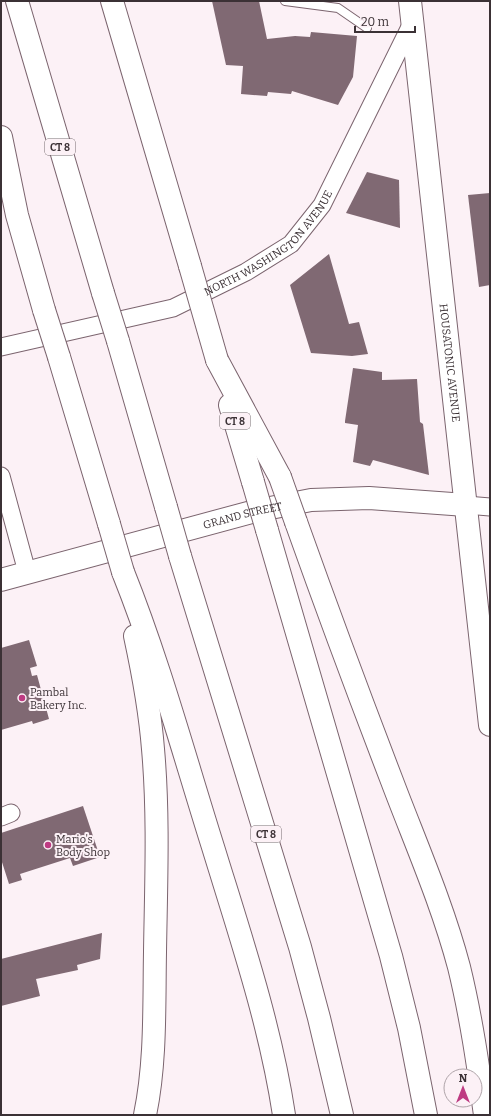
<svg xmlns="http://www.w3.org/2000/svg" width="491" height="1116" viewBox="0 0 491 1116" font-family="Bitter,serif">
	<rect width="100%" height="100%" fill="#fcf1f6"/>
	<!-- building -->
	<g fill="#806973">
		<path d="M212 1H259L267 39 295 36 310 37 311 32 357 36 353 77 338 105 292 91 291 94 268 92 267 96 241 94 243 66 226 65Z"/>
		<path d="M367 172 399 180 400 228 346 213Z"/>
		<path d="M490 193V285L479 287 468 195Z"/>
		<path d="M329 254 349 324 359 322 368 354 352 356 311 353 290 285Z"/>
		<path d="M353 368 382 372V380L417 379 420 422 423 424 429 475 373 460 370 466 353 462 358 425 345 423V421Z"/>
		<path d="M29 640 37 666 30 668 32 676 37 675 49 719 33 724 32 721 1 730V648Z"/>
		<path d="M83 806 100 857 73 866 70 858 20 874 22 880 9 884 1 859V833Z"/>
		<path d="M102 933 100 959 77 965 78 970 36 979 40 996 1 1006V959Z"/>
	</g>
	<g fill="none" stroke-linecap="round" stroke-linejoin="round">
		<defs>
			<path id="lane" d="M285 1 338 8 367 28"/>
			<g id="street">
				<path id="s1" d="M1 347 173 308 246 272 291 244 322 205 412 23"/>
				<path d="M1 476 27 572"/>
				<path d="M466 505 490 507"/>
				<path d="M1 817 11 813"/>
			</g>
			<g id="secondary">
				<path id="s2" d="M410 1 490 725"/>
				<path id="s3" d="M1 580 255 511 311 500 369 498 466 505"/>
			</g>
			<g id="highway">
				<path d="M17 1 103 293"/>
				<path d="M112 1 190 266"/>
				<path d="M1 137 17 215 44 310"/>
				<path d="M118 341 166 507"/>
				<path d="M59 357 109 524"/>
				<path d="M217 360 280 477"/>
				<path d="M230 405 253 482"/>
				<path d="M296 522C327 609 359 695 392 781 415 842 442 903 459 967 471 1016 478 1065 485 1115"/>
				<path d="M267 530 391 956 409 1028 426 1115"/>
				<path d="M180 556 300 947 319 1018 342 1115"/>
				<path d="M123 572C159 662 184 755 213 847 240 935 270 1023 284 1115"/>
				<path d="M135 636C143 673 150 711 153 749 159 816 156 885 155 952 154 1006 156 1062 145 1115"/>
			</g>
		</defs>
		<!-- lane casing -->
		<use href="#lane" stroke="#7b646e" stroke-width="10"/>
		<!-- street casing -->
		<use href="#street" stroke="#7b646e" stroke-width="19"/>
		<!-- secondary casing -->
		<use href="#secondary" stroke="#7b646e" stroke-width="24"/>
		<!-- highway casing -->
		<use href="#highway" stroke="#7b646e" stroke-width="24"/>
		<!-- lane -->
		<use href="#lane" stroke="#fff" stroke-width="8"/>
		<!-- street -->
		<use href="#street" stroke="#fff" stroke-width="17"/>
		<!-- secondary -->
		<use href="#secondary" stroke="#fff" stroke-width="22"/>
		<!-- highway -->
		<use href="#highway" stroke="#fff" stroke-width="22"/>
		<defs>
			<g id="highway-bridge">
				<path d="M190 266 217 360"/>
				<path d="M103 293 118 341"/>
				<path d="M44 310 59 357"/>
				<path d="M280 477 296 522"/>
				<path d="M253 482 267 530"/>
				<path d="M166 507 180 556"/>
				<path d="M109 524 123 572"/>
			</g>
		</defs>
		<!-- highway-bridge casing -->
		<use href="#highway-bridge" stroke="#7b646e" stroke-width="24" stroke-linecap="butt"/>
		<!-- highway-bridge -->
		<use href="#highway-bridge" stroke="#fff" stroke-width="22"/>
	</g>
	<!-- markers -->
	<g fill="#be3b82" stroke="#fcf1f6" stroke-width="1.5">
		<circle cx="22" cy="698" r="4"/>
		<circle cx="48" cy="845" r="4"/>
	</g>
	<g text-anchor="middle" stroke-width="4" stroke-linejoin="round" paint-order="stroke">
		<!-- shield labels -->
		<g fill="#fcf1f6" stroke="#756b6f" stroke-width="1">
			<rect x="45" y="139" width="30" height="16" rx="3"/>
			<rect x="220" y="413" width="30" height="16" rx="3"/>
			<rect x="251" y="826" width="30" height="16" rx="3"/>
		</g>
		<g font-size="10" font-weight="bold" fill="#3b3135">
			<text x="60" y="151">CT 8</text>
			<text x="235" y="425">CT 8</text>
			<text x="266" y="838">CT 8</text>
		</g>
		<!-- street labels -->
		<g font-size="11" fill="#3b3135" stroke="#fcf1f6">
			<text dy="4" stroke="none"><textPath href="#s1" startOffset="294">NORTH WASHINGTON AVENUE</textPath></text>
			<text dy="4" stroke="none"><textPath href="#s2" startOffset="364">HOUSATONIC AVENUE</textPath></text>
			<text dy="4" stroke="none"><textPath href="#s3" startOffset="250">GRAND STREET</textPath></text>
		</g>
		<!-- poi labels -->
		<g font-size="11" fill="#3b3135" stroke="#fcf1f6" text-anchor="start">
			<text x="30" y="696">Pambal<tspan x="30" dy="13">Bakery Inc.</tspan></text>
			<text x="56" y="843">Mario's<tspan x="56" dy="13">Body Shop</tspan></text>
		</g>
	</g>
	<!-- border -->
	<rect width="491" height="1116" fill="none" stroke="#3b3135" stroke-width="4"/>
	<!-- north arrow -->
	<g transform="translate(463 1088)"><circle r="19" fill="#fcf1f6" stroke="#afa4a9"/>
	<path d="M0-3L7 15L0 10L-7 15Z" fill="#be3b82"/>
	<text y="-6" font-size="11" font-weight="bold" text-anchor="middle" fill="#3b3135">N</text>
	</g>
	<!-- scale -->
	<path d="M355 26v6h60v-6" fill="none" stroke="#3b3135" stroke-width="2"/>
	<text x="361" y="26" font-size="12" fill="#3b3135" stroke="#fcf1f6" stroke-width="3" paint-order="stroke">20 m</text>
</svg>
